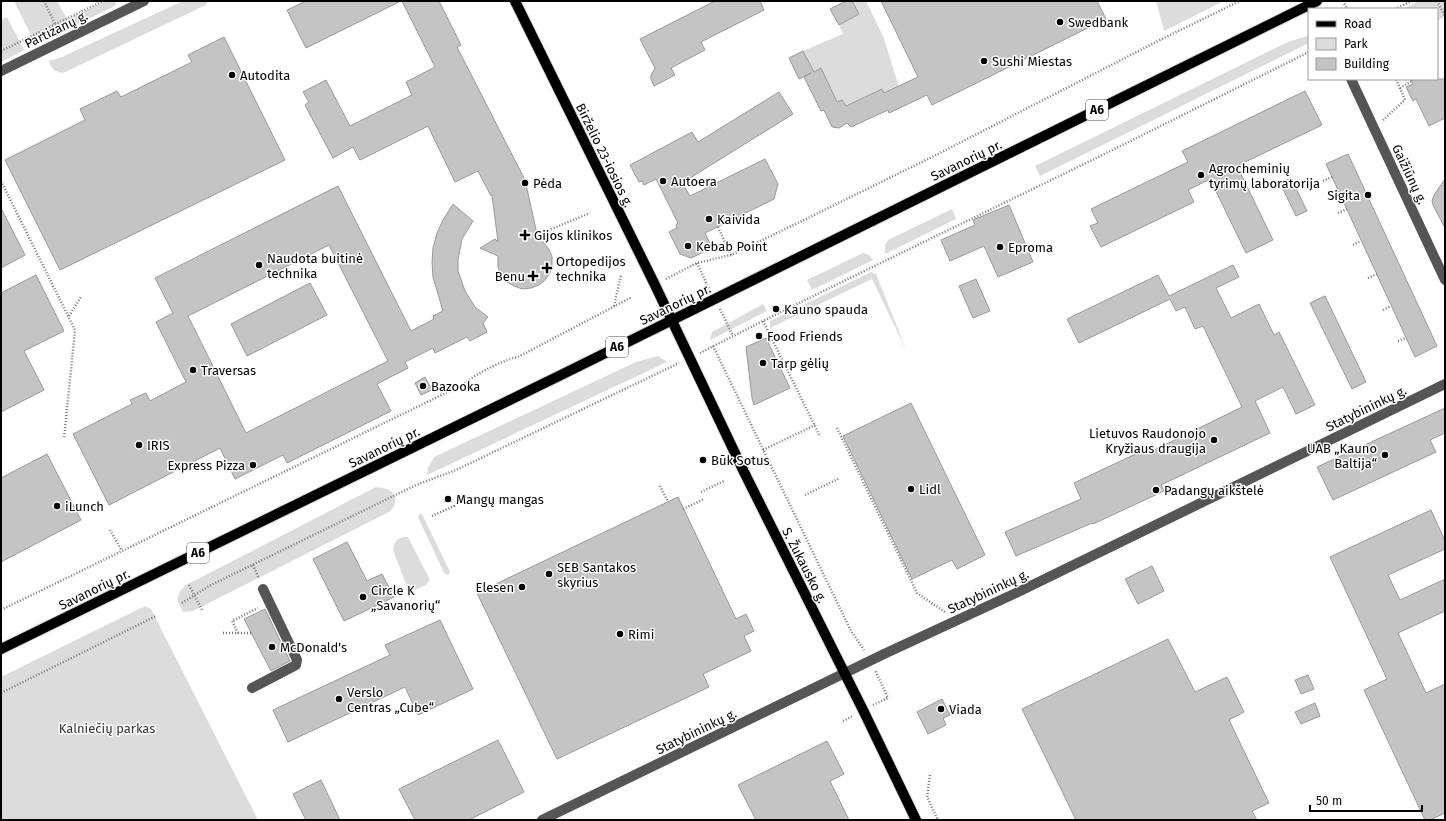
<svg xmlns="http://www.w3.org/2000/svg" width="1446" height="821" viewBox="0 0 1446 821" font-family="'Fira Sans',sans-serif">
	<rect width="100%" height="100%" fill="#fff"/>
	<!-- green -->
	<g fill="#dcdcdc">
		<path d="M14 1H57L67 19 106 1H117L115 6 37 44 34 41Z"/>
		<path d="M183 1H208L206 5 63 73C55 72 51 69 49 61L62 57Z"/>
		<path d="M852 1H866L883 36 899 87 884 93 882 89 846 106 842 100 837 102 821 68 814 72 803 51 843 34 839 25 859 14Z"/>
		<path d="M1156 1H1224L1164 31Z"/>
		<path d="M1419 1H1445V16L1437 21V9H1403Z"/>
		<path d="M7 17 24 50 1 62V20Z"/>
		<path d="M1307 36 1309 37V43L1040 176 1035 166 1288 42Z"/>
		<path d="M952 209 956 219 885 254V245L888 240Z"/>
		<path d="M863 253 869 255 873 260 812 290 807 280Z"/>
		<path d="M871 272 876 274 907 352 872 279 770 328V321Z"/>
		<path d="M763 304 767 311 710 340 712 332Z"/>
		<path d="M658 356 667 362 427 475 428 468 434 457 636 362Z"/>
		<path d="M376 487C380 488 386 488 389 490 399 496 396 506 389 512L193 611 183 612 177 599 180 591 186 585Z"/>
		<path d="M420 513 422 514 450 572 448 575 444 573 418 517Z"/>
		<path d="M403 537H408L430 580 426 585 415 590 407 587 393 550C394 543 396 539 403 537Z"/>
		<path d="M145 606 151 609 258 820H1V677Z"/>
	</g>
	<!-- building -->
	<g fill="#c4c4c4" stroke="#999" fill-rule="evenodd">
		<path d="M306 1H401L306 48 287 10Z"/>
		<path d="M402 1H439L461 45 457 47 525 180 537 234 548 248 552 256V265L550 273 545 280 539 285 531 288 522 289 514 286 507 282 501 275 498 267V256L480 248 495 239 498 242 492 195 491 196 478 171 455 182 428 126 360 160 353 147 333 158 305 105 309 102 303 92 326 80 350 126 412 95 406 82 435 67Z"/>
		<path d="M715 1H760L764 10 701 42 705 50 671 68 675 75 654 86 651 79V75L655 68 640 39Z"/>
		<path d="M846 1H852L859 14 839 25 830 9Z"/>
		<path d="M881 1H1097L1106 19 932 105 927 95 889 113 888 110 851 127 847 123 839 128 832 127 824 110 821 111 804 77 811 73 799 79 789 58 803 51 814 72 821 68 837 102 842 100 846 106 882 89 884 93 918 77Z"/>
		<path d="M224 37 285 160 60 270 5 160 85 120 80 109 117 91 121 97 192 62 188 55Z"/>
		<path d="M1411 79H1445V118L1429 126 1416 99 1413 101 1406 87 1413 84Z"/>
		<path d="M1305 91 1322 125 1237 166 1273 240 1246 253 1210 179 1188 190 1194 202 1101 247 1090 226 1098 223 1091 209 1188 162 1182 151Z"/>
		<path d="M779 92 793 114 682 183 690 196 765 159 778 184 774 199 705 233 712 248 691 258 680 254 669 232 677 228 676 225 678 223 656 179 644 185 642 181 639 182 630 165 692 132 698 142Z"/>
		<path d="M1348 154 1437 346 1415 357 1326 164Z"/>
		<path d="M1291 178 1307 211 1296 216 1280 183Z"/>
		<path d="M1445 179V228L1433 205 1432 201 1434 195Z"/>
		<path d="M338 186 411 331 434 319 433 316 443 311 433 277 432 262 433 248 437 233 443 220 453 204 473 221 462 239 458 260V271L465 291 475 307 488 317 483 323 487 332 470 341 467 337 435 353 433 348 405 362 408 368 377 384 391 411 287 463 283 455 235 479 220 448 109 505 73 434 132 404 130 400 146 393 150 401 186 382 156 322 173 313 155 278ZM329 245 388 361 246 433 188 316Z"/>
		<path d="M1009 205 1033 262 998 277 984 246 950 261 941 240 975 225 973 220Z"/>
		<path d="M1 208 25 255 1 268Z"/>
		<path d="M1233 265 1239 277 1216 288 1231 318 1259 304 1274 335 1279 332 1315 405 1296 414 1283 387 1255 401 1270 433 1161 485 1164 491 1093 524 1092 523 1016 556 1005 532 1081 499 1074 483 1144 450 1146 454 1242 407 1203 326 1195 329 1185 307 1176 311 1170 299 1079 343 1067 319 1158 275 1169 296Z"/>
		<path d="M36 275 64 331 24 351 44 390 1 412V293Z"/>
		<path d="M976 279 990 311 973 318 959 286Z"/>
		<path d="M310 283 327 315 247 356 231 324Z"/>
		<path d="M1325 296 1366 382 1352 389 1310 303Z"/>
		<path d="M766 338 790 388 754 405 752 398 746 347Z"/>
		<path d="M425 377 432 390 421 395 415 383Z"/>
		<path d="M911 403 985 555 957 569 952 560 912 579 843 436Z"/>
		<path d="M1445 408V433L1430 440 1436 452 1333 500 1317 467Z"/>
		<path d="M47 454 81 520 1 562V478Z"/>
		<path d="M678 497 736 619 746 614 754 631 744 636 751 651 703 674 709 687 557 759 477 593Z"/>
		<path d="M1431 510 1445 541V549L1388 575 1400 600 1445 579V611L1398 633 1426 693 1445 684V813L1430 820H1425L1364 690 1387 679 1330 557Z"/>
		<path d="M347 542 367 581 382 574 394 597 344 621 313 559Z"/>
		<path d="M1152 566 1164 591 1138 604 1125 579Z"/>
		<path d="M265 609 290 661 271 671 244 619Z"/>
		<path d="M440 620 473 689 418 715 405 687 288 742 273 710 390 655 385 645Z"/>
		<path d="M1168 639 1195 692 1227 677 1244 712 1229 720 1269 803 1252 811 1257 820H1076L1022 709Z"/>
		<path d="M1308 675 1314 689 1301 694 1295 680Z"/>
		<path d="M942 699 950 715 943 718 946 725 928 734 917 712Z"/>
		<path d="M1315 703 1320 716 1301 724 1295 712Z"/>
		<path d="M498 740 524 792 469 820H415L399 789Z"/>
		<path d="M827 741 844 774 830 781 849 820H756L738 785Z"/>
		<path d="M321 780 340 820H306L293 794Z"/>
	</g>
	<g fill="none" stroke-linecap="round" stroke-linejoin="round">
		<defs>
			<g id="major">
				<path d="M515 1 655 285 744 472 863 710 916 820"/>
				<path d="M1 649 563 374 1317 1"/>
			</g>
		</defs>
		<!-- major casing -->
		<use href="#major" stroke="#dbdbdb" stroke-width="12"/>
		<!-- path -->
		<g stroke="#777" stroke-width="2.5" stroke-dasharray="1 2" stroke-linecap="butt">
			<path d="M44 1 55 24"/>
			<path d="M1343 1 1347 9"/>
			<path d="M1437 1 1445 16"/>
			<path d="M1395 9 1412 1"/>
			<path d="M1 51 103 1"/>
			<path d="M1400 88 1412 81"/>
			<path d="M1383 120 1405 100 1396 79"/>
			<path d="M1 181 75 330 64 439"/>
			<path d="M1323 181 1332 177"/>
			<path d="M1338 213 1347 209"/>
			<path d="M718 227 731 255"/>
			<path d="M537 235 590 213"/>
			<path d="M1353 245 1361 241"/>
			<path d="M697 263 709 289"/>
			<path d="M1368 278 1377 274"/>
			<path d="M666 279 697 263 731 255 802 221 940 153 1158 41 1240 1"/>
			<path d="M614 306 621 275"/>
			<path d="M720 309 733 336"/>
			<path d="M1383 310 1391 306"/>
			<path d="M69 316 81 297"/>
			<path d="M763 321 820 436"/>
			<path d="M1398 341 1406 338"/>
			<path d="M713 346 851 631 864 650"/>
			<path d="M700 353C803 300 908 250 1012 199 1112 151 1210 101 1309 52"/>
			<path d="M837 428 917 593 945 612"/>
			<path d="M763 450 815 425"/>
			<path d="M660 486 668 502"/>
			<path d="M701 492 724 481"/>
			<path d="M805 495 840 478"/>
			<path d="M683 509 704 499"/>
			<path d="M432 516 454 506 453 504"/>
			<path d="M110 530 122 551"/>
			<path d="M253 565 259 579"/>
			<path d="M189 585 202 610"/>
			<path d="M182 603 209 586 416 485 456 470 679 363"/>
			<path d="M1 610 462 385C479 372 499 362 520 356L632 297"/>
			<path d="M223 633H252"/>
			<path d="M238 633 232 621 258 608"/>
			<path d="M1 693 156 616"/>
			<path d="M873 705 888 698 875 670"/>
			<path d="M843 721 853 716"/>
			<path d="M930 775 927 797 938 820"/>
		</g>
		<!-- minor -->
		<g stroke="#555" stroke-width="10">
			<path d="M1 71 144 1"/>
			<path d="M1351 79 1445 280"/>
			<path d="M252 688 296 665 297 660 263 589"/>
			<path d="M542 820 884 654 1016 593 1445 384"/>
		</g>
		<!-- major -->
		<use href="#major" stroke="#000" stroke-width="10"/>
	</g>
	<!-- markers -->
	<g fill="#000" stroke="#fff" stroke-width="1.5">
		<circle cx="1060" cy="22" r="4"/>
		<circle cx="984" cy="61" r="4"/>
		<circle cx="232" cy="75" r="4"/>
		<circle cx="1201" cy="175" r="4"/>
		<circle cx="663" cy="181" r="4"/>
		<circle cx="525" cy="183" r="4"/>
		<circle cx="1368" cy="195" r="4"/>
		<circle cx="709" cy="219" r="4"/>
		<path d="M523 229h4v4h4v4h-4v4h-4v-4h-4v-4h4z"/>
		<circle cx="688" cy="246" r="4"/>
		<circle cx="1000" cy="247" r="4"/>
		<circle cx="259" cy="265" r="4"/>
		<path d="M545 262h4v4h4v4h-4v4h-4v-4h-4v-4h4z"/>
		<path d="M531 270h4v4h4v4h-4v4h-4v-4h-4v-4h4z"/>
		<circle cx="776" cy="309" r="4"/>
		<circle cx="759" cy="336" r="4"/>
		<circle cx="763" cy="363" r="4"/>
		<circle cx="193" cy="370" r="4"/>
		<circle cx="423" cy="386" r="4"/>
		<circle cx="1214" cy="440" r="4"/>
		<circle cx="139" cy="445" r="4"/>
		<circle cx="1385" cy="455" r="4"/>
		<circle cx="703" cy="460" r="4"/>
		<circle cx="253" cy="465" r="4"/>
		<circle cx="911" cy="489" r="4"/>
		<circle cx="1156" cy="490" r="4"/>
		<circle cx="448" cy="499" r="4"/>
		<circle cx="57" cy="506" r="4"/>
		<circle cx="549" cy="574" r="4"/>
		<circle cx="522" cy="587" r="4"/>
		<circle cx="363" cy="597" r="4"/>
		<circle cx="620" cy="634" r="4"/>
		<circle cx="272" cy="647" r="4"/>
		<circle cx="339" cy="699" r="4"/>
		<circle cx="941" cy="709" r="4"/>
	</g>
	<g text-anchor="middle" stroke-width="3" stroke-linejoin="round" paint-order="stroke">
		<!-- shield labels -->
		<g fill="#fff" stroke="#4c4c4c" stroke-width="1">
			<rect x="1086" y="100" width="22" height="20" rx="3"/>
			<rect x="606" y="337" width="22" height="20" rx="3"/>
			<rect x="187" y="543" width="22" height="20" rx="3"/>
		</g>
		<g font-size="12" font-weight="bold" fill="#000">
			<text x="1097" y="114">A6</text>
			<text x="617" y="351">A6</text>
			<text x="198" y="557">A6</text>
		</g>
		<!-- poi labels -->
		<g font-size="13" fill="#000" stroke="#fff" text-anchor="start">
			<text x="1068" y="27">Swedbank</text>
			<text x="992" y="66">Sushi Miestas</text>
			<text x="240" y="80">Autodita</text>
			<text x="1209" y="173">Agrocheminių<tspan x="1209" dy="15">tyrimų laboratorija</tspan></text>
			<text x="671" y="186">Autoera</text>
			<text x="533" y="188">Pėda</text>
			<text x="1360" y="200" text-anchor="end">Sigita</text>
			<text x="717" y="224">Kaivida</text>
			<text x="534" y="240">Gijos klinikos</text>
			<text x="696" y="251">Kebab Point</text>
			<text x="1008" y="252">Eproma</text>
			<text x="267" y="263">Naudota buitinė<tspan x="267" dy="15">technika</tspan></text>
			<text x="556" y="266">Ortopedijos<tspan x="556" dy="15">technika</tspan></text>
			<text x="525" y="281" text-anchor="end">Benu</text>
			<text x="784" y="314">Kauno spauda</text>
			<text x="767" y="341">Food Friends</text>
			<text x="771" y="368">Tarp gėlių</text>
			<text x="201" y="375">Traversas</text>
			<text x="431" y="391">Bazooka</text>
			<text x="1206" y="438" text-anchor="end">Lietuvos Raudonojo<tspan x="1206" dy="15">Kryžiaus draugija</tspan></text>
			<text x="147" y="450">IRIS</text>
			<text x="1377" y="453" text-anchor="end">UAB „Kauno<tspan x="1377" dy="15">Baltija“</tspan></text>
			<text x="711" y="465">Būk Sotus</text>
			<text x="245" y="470" text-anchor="end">Express Pizza</text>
			<text x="919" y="494">Lidl</text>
			<text x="1164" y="495">Padangų aikštelė</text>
			<text x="456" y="504">Mangų mangas</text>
			<text x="65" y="511">iLunch</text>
			<text x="557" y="572">SEB Santakos<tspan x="557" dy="15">skyrius</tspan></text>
			<text x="514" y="592" text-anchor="end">Elesen</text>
			<text x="371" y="595">Circle K<tspan x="371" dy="15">„Savanorių“</tspan></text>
			<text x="628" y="639">Rimi</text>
			<text x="280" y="652">McDonald's</text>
			<text x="347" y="697">Verslo<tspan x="347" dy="15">Centras „Cube“</tspan></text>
			<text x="949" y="714">Viada</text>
		</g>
		<!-- street labels -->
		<g font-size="13" fill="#000" stroke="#fff">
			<text transform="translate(56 29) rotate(-26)" y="5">Partizanų g.</text>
			<text transform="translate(605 155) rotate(64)" y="5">Birželio 23-iosios g.</text>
			<text transform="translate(966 160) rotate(-26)" y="5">Savanorių pr.</text>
			<text transform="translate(1410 174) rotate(65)" y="5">Gaižiūnų g.</text>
			<text transform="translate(675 304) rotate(-26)" y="5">Savanorių pr.</text>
			<text transform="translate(1366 408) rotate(-26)" y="5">Statybininkų g.</text>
			<text transform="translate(384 447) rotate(-26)" y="5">Savanorių pr.</text>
			<text transform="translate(805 565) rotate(63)" y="5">S. Žukausko g.</text>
			<text transform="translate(94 589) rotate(-26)" y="5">Savanorių pr.</text>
			<text transform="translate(988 591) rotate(-25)" y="5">Statybininkų g.</text>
			<text transform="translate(696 731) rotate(-26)" y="5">Statybininkų g.</text>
		</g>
		<!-- park labels -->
		<g font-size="13" fill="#333" stroke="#fff">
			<text x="107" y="733">Kalniečių parkas</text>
		</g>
	</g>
	<!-- border -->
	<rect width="1446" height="821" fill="none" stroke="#000000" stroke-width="4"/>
	<!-- legend -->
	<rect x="1308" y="8" width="130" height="72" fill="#ffffff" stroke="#999999"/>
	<rect x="1316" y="21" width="20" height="6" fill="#000000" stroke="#999999"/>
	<text x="1344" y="28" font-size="12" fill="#000000">Road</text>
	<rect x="1316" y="38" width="20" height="12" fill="#dcdcdc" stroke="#999999"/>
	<text x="1344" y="48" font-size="12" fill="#000000">Park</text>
	<rect x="1316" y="58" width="20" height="12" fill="#c4c4c4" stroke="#999999"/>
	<text x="1344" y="68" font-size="12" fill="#000000">Building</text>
	<!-- scale -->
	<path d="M1310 805v6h112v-6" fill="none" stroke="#000000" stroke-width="2"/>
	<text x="1316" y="805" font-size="12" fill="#000000" stroke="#ffffff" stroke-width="3" paint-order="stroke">50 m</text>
</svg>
